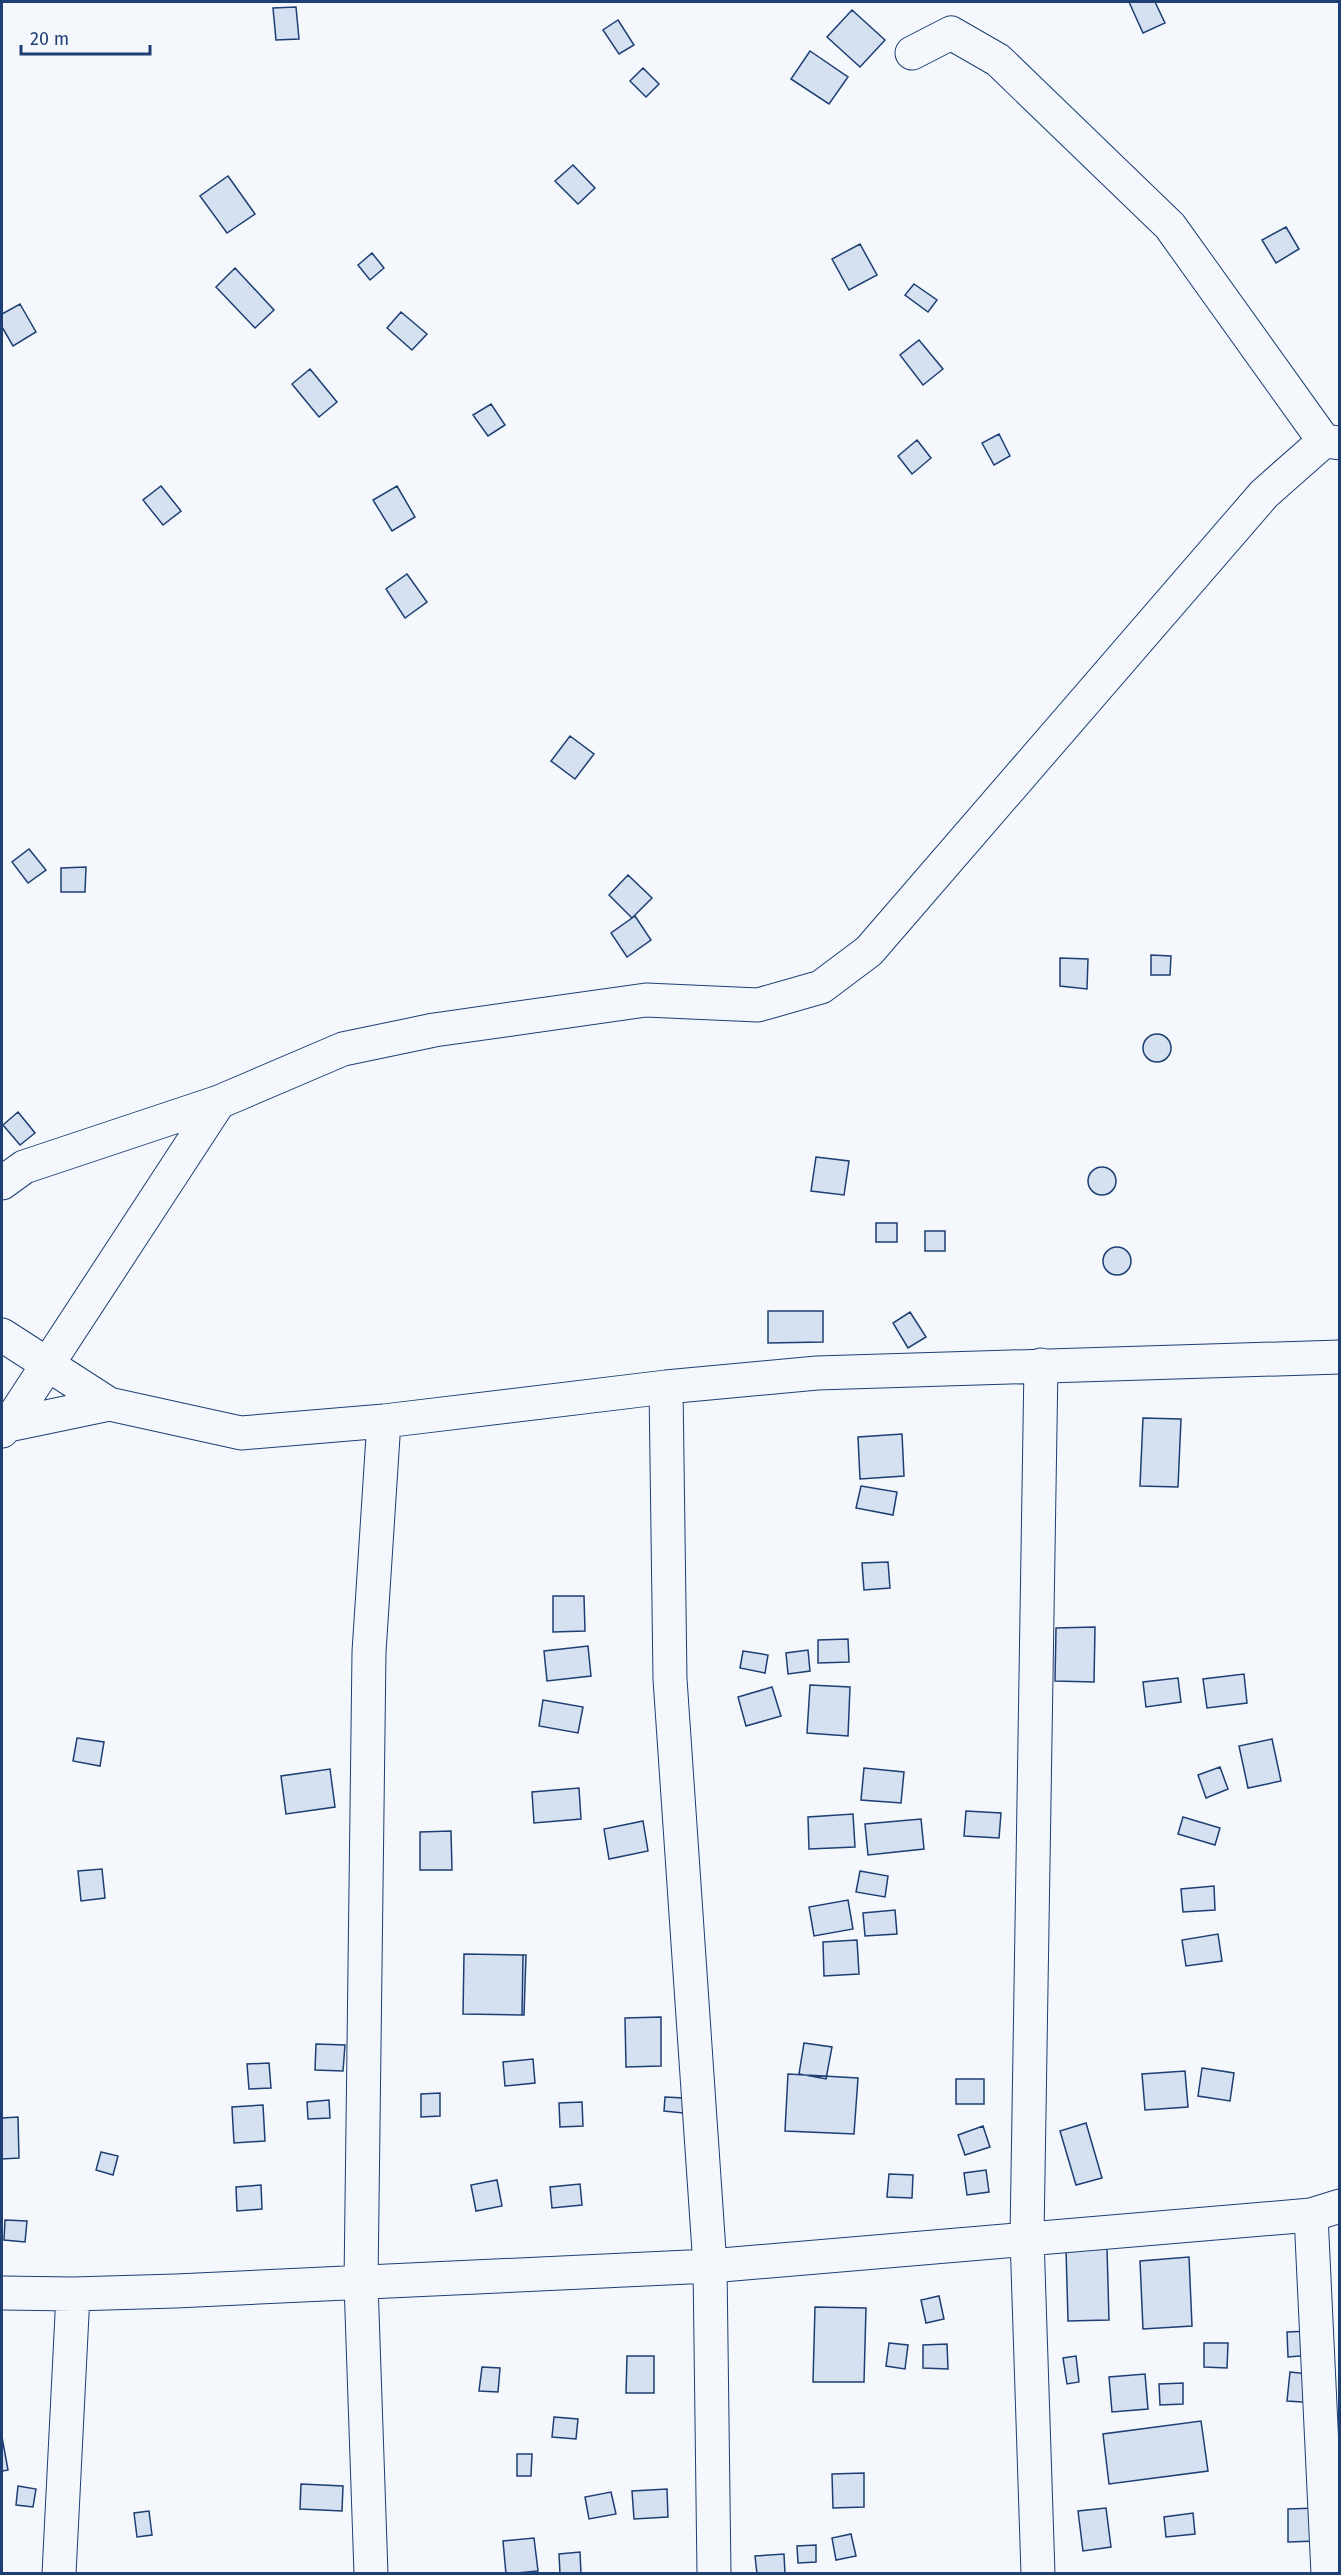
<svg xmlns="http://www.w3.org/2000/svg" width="1341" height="2575" font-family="'Fira Sans',sans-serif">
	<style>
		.building { fill: #d5e0f0; stroke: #1d3f73; stroke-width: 1.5 }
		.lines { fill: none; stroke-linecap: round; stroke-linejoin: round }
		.street-casing { stroke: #1d3f73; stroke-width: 35 }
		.street { stroke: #f4f7fb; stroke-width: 33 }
	</style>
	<rect width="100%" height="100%" fill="#f4f7fb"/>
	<path class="building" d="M1129,2H1155L1165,23L1143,33Z
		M296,7L299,39L276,40L273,8Z
		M852,10L885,40L860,67L827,37Z
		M618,20L634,45L619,54L603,30Z
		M810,51L848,77L829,104L791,79Z
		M643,68L659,84L646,97L630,81Z
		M573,165L595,188L578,204L555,181Z
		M228,176L255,214L227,233L200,196Z
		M1286,227L1299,249L1276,263L1262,240Z
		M860,244L877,275L849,290L832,259Z
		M372,253L384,268L370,280L358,265Z
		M235,268L274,310L255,328L216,287Z
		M914,284L937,300L928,312L905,295Z
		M20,304L36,332L13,346L2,327V314Z
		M401,312L427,334L412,350L387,328Z
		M919,340L943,369L923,385L900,355Z
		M310,369L337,402L319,417L292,384Z
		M491,404L505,425L488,436L473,415Z
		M999,434L1010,456L994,465L982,443Z
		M917,440L931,458L912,474L898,456Z
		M161,486L181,511L163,525L143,500Z
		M397,486L415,517L392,531L373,500Z
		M407,574L427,602L405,618L386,589Z
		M570,736L594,754L575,779L551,761Z
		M29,849L46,870L28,883L12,862Z
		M86,867L85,892H61V868Z
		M628,875L652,898L632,918L609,895Z
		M635,916L651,940L627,957L611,933Z
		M1151,955L1171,956L1170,975H1151Z
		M1060,958L1088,959L1087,989L1060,986Z
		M1143 1048a14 14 0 1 1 28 0a14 14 0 1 1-28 0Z
		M18,1112L35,1133L20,1145L3,1125Z
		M816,1157L849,1161L844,1195L811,1191Z
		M1088 1181a14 14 0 1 1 28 0a14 14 0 1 1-28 0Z
		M876,1223H897V1242H876Z
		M925,1231H945V1251H925Z
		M1103 1261a14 14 0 1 1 28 0a14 14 0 1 1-28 0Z
		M768,1311H823V1342L768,1343Z
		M910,1312L926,1337L908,1348L893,1323Z
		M1143,1418L1181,1419L1178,1487L1140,1486Z
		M902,1434L904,1476L860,1479L858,1437Z
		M861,1486L897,1492L893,1515L856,1508Z
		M888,1562L890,1588L864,1590L862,1563Z
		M553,1596H584L585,1631L553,1632Z
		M1095,1627L1094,1682L1055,1681L1056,1628Z
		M848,1639L849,1662L818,1663V1640Z
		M588,1646L591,1676L547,1681L544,1651Z
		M808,1650L810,1671L788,1674L786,1653Z
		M743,1651L768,1655L765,1673L740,1668Z
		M1244,1674L1247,1703L1207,1708L1203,1679Z
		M1178,1678L1181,1702L1146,1707L1143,1682Z
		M810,1685L850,1687L848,1736L807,1733Z
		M772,1687L781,1716L746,1726L738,1697Z
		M543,1700L583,1707L578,1733L539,1726Z
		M77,1738L104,1742L100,1766L73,1761Z
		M1272,1739L1281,1781L1248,1788L1239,1746Z
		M1220,1767L1228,1789L1206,1798L1198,1775Z
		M864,1768L904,1772L901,1803L861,1800Z
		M330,1769L335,1807L286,1814L281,1776Z
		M579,1788L581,1819L534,1823L532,1792Z
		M966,1811L1001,1813L999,1838L964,1836Z
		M853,1814L855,1847L809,1849L808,1817Z
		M1183,1817L1220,1828L1215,1845L1178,1834Z
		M921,1819L924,1849L868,1855L865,1824Z
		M643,1821L648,1851L609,1859L604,1829Z
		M451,1831L452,1870H420V1832Z
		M102,1869L105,1898L81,1901L78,1871Z
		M860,1871L888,1876L885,1897L856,1892Z
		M1214,1886L1215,1910L1183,1912L1181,1889Z
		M848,1900L853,1929L814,1936L809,1907Z
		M895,1910L897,1934L865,1936L863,1913Z
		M1218,1934L1222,1961L1186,1966L1182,1940Z
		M857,1940L859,1974L824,1976L823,1942Z
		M464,1954L523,1955L522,2015L463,2014Z
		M523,1955H526L524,2015H522Z
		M661,2017V2066L626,2067L625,2018Z
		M804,2043L832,2047L826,2079L799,2074Z
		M316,2044L345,2045L343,2071L315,2070Z
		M533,2059L535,2083L505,2086L503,2062Z
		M269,2063L271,2088L249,2089L247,2064Z
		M1202,2068L1234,2073L1230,2101L1198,2096Z
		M1185,2071L1188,2107L1145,2110L1142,2074Z
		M788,2074L858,2078L854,2134L785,2131Z
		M956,2079H984V2104H956Z
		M440,2093V2116L421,2117V2094Z
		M665,2097L684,2098L683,2113L664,2111Z
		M329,2100L330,2118L308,2119L307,2102Z
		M582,2102L583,2126L560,2127L559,2103Z
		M263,2105L265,2141L234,2143L232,2107Z
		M18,2117L19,2158L2,2159V2118Z
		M1086,2123L1102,2178L1076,2185L1060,2131Z
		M983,2126L990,2147L965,2155L958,2135Z
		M101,2152L118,2156L113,2175L96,2170Z
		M986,2170L989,2192L967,2195L964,2173Z
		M889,2174L913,2175L912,2198L887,2197Z
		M497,2180L502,2206L476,2211L471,2185Z
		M580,2184L582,2205L552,2208L550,2187Z
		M261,2185L262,2209L237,2211L236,2187Z
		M5,2220L27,2221L25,2242L4,2240Z
		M1107,2248L1109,2320L1068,2321L1066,2249Z
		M1189,2257L1192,2326L1143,2329L1140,2261Z
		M939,2296L944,2319L926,2323L921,2300Z
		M815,2307L866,2308L864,2382H813Z
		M1311,2331L1312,2355L1288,2357L1287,2332Z
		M889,2343L908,2345L905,2369L886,2366Z
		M1204,2343H1228L1227,2368L1204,2367Z
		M947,2344L948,2369L923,2368V2345Z
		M627,2356H654V2393H626Z
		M1076,2356L1079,2382L1067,2384L1063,2358Z
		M482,2367L500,2368L498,2392L479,2391Z
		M1290,2372L1318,2375L1317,2403L1287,2401Z
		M1145,2374L1148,2409L1112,2412L1109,2377Z
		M1183,2383V2404L1160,2405L1159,2384Z
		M554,2417L578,2419L576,2439L552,2437Z
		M1201,2421L1208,2471L1109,2484L1103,2434Z
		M2,2437L8,2470L2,2471Z
		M517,2454H532L531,2476H517Z
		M864,2473V2507L833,2508L832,2474Z
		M301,2484L343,2486L342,2511L300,2509Z
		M18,2486L36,2489L33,2507L16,2505Z
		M667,2489L668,2517L634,2519L632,2491Z
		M611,2492L616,2514L589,2519L585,2497Z
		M1106,2508L1111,2547L1083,2551L1078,2511Z
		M1317,2508V2541L1288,2542V2509Z
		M149,2511L152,2535L137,2537L134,2513Z
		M1193,2513L1195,2534L1166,2537L1164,2517Z
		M851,2534L856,2556L836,2560L832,2538Z
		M534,2538L538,2571L506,2574L503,2541Z
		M816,2545V2562L798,2563L797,2546Z
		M580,2552L581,2574H560L559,2554Z
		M784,2554L785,2574H757L755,2556Z"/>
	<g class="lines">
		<g class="street-casing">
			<path id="street" d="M912,53L951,33L998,60L1170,226L1324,441
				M2,1183L24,1167L219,1102L343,1049L434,1030L646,1000L758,1005L821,987L869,951L1264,494L1324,441L1340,443
				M2,1335L109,1404L241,1433L384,1421L666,1387L817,1373L1340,1357
				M666,1387L670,1679L710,2266L714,2574
				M8,1425L219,1102
				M2,1431L8,1425L109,1404
				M1311,2215L1328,2574
				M2,2293L73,2294L176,2291L710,2266L1311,2215L1340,2206
				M59,2574L73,2294
				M371,2574L361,2283L369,1652L384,1421
				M1038,2574L1027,2237L1041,1365"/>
		</g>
		<use href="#street" class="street"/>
	</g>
	<rect width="1341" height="2575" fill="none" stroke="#1d3f73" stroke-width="6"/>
	<path d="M21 45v9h129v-9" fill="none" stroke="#1d3f73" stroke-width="3"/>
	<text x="30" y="45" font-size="18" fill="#1d3f73" stroke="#f4f7fb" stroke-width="4.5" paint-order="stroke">20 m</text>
</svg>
